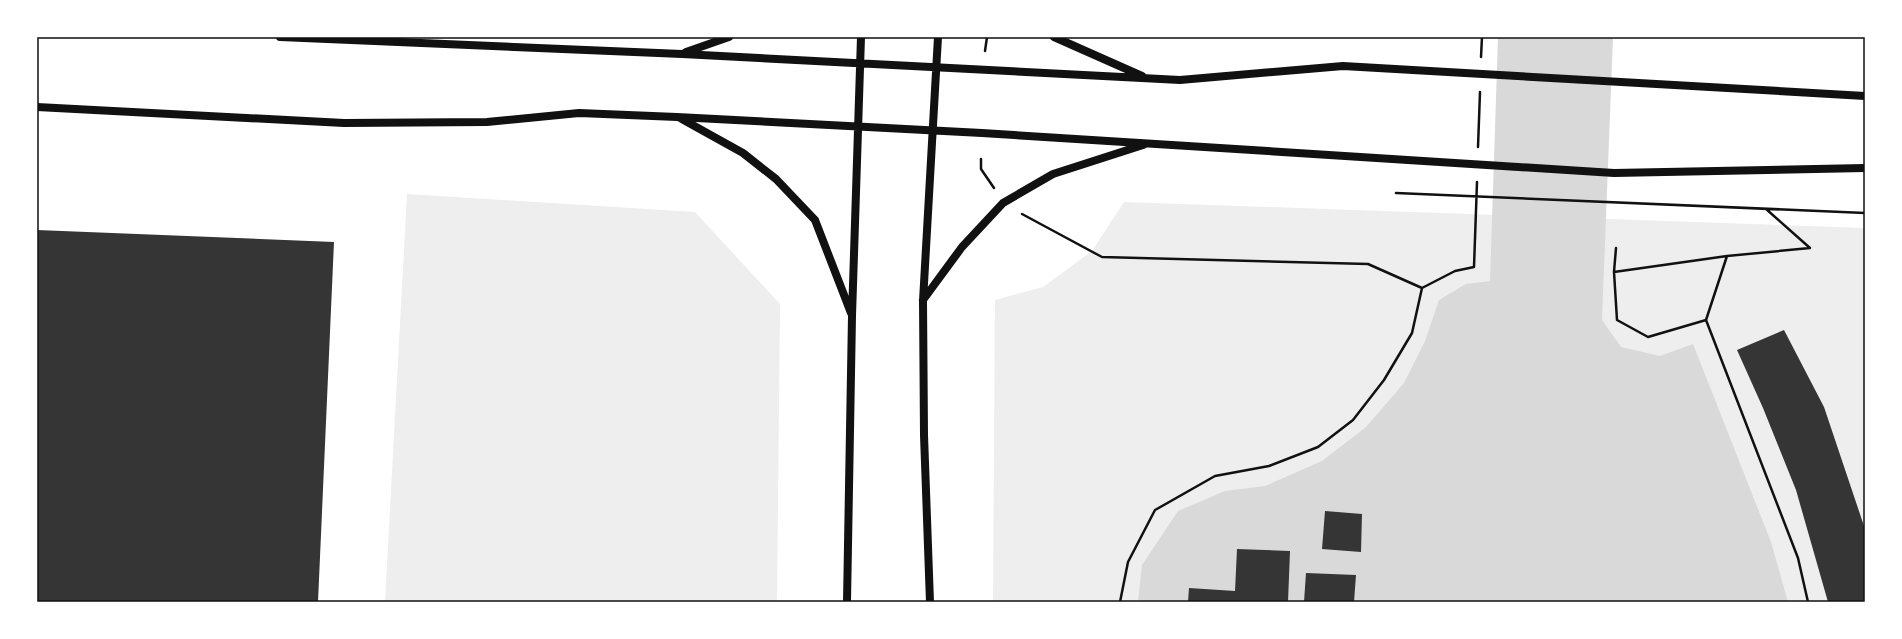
<svg xmlns="http://www.w3.org/2000/svg" width="1902" height="639" font-family="Quicksand,sans-serif">
	<style>
		.green { fill: #eee }
		.water { fill: #d9d9d9 }
		.building { fill: #353535 }
		.lines { fill: none; stroke-linecap: round; stroke-linejoin: round }
		.path { stroke: #111; stroke-width: 2.5 }
		.secondary { stroke: #111; stroke-width: 8 }
		.neatline { fill: none; stroke: #111; stroke-width: 1.5 }
	</style>
	<rect width="100%" height="100%" fill="#fff"/>
	<path class="green" d="M407,194L695,212L780,304L777,602H385Z
		M1124,202L1865,228V602H993L995,300L1043,287L1092,251Z"/>
	<path class="water" d="M1498,37H1613L1602,320L1621,347L1660,356L1693,344L1771,542L1788,602H1138L1142,565L1178,511L1225,491L1265,486L1322,461L1366,427L1404,383L1425,341L1439,300L1466,284L1490,281Z"/>
	<path class="building" d="M37,230L334,242L318,602H37Z
		M1784,330L1824,407L1865,529V602H1828L1796,490L1763,408L1737,350Z
		M1325,511L1362,514L1361,552L1322,549Z
		M1237,549L1290,551L1288,602H1188L1189,588L1235,591Z
		M1306,573L1356,575L1354,602H1304Z"/>
	<g class="lines">
		<path class="path" d="M985,51L987,37
			M1481,57L1482,37
			M1478,147L1480,92
			M981,159V169L994,188
			M1396,193L1865,213
			M1022,214L1102,257L1368,264L1422,288
			M1616,248L1614,272L1617,320L1648,337L1706,320L1798,558L1808,602
			M1614,272L1727,256
			M1706,320L1727,256L1810,248L1766,209
			M1120,602L1128,562L1155,510L1215,476L1269,466L1318,447L1353,420L1384,380L1412,333L1422,288L1455,271L1474,267L1477,182"/>
		<path class="secondary" d="M280,37L682,54L1180,80L1343,66L1865,96
			M1054,37L1142,76
			M686,52L729,37
			M37,107L344,123L487,122L579,113L677,117L982,133L1614,173L1865,168
			M680,118L743,153L776,179L815,220L851,313
			M923,300L962,247L1003,203L1053,174L1143,145
			M847,602L852,316L861,37
			M930,602L924,435L923,301L938,37"/>
	</g>
	<rect width="1902" height="639" fill="none" stroke="#ffffff" stroke-width="76"/>
	<rect x="38" y="38" width="1826" height="563" class="neatline"/>
</svg>
